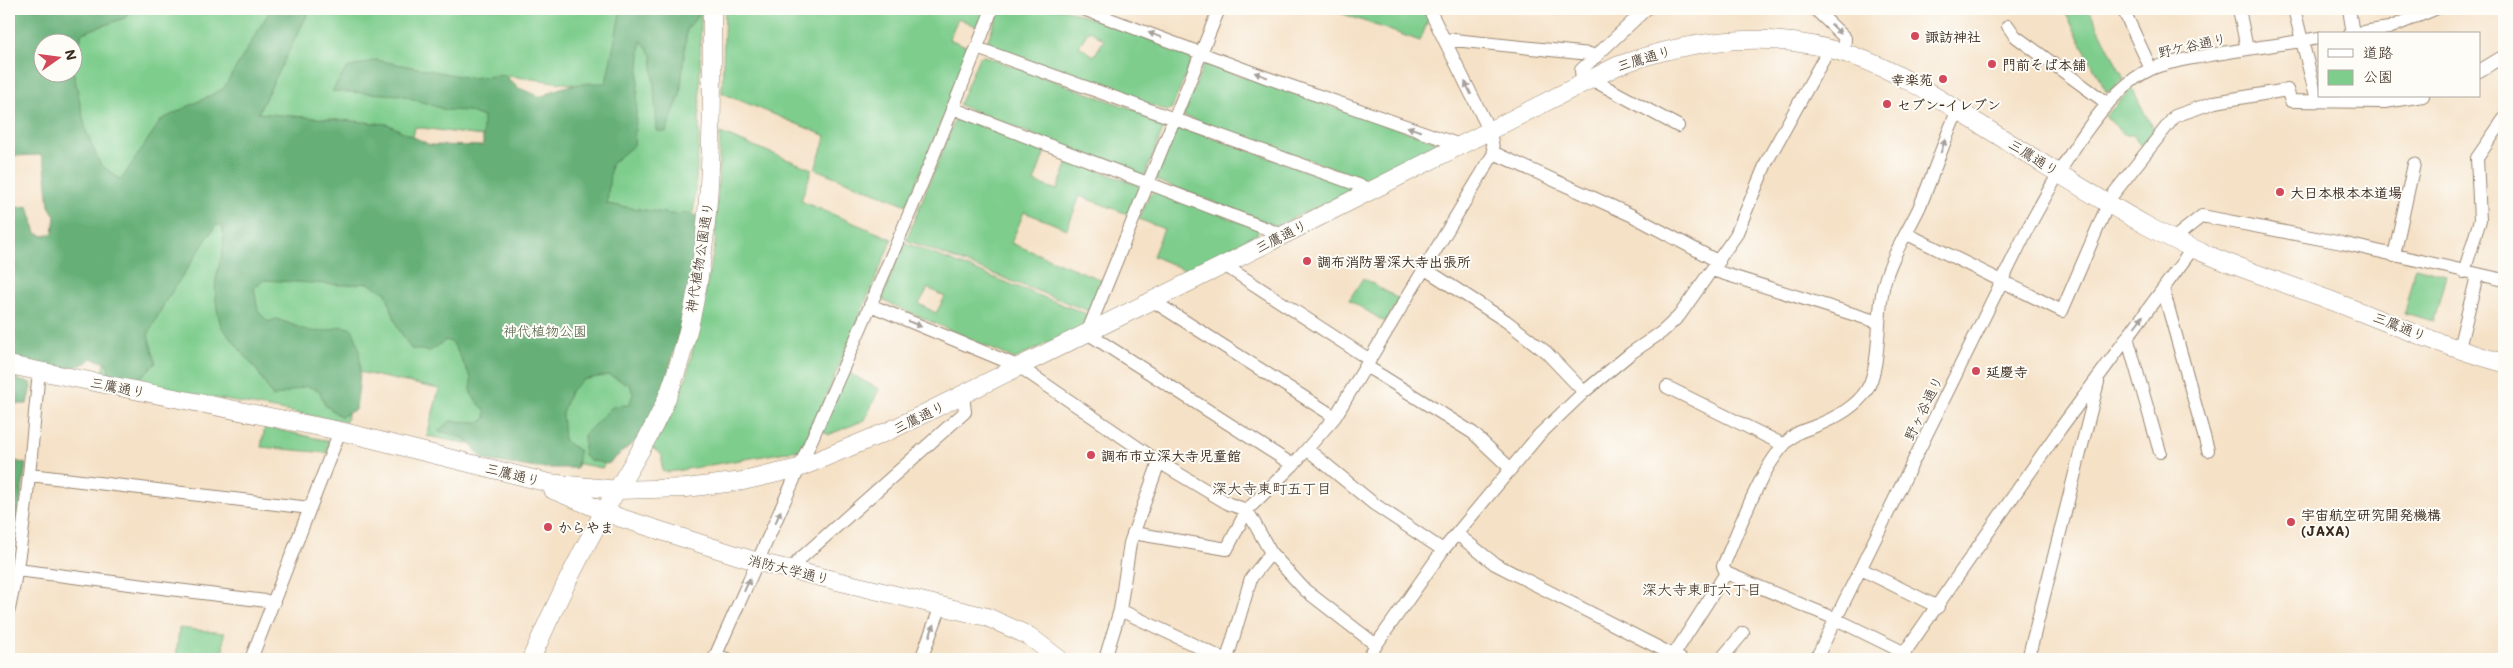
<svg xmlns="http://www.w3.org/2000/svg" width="2513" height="668" font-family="Mali,'Klee One',sans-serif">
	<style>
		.green { fill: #7ecd8d; stroke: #5c7c56; fill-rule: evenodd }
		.forest { fill: #66b078; stroke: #506d4b; fill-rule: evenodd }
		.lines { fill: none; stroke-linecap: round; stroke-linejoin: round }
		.street-casing { stroke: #988672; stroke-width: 14 }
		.secondary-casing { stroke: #988672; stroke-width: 19 }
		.street { stroke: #fff; stroke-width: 12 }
		.secondary { stroke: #fff; stroke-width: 18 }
		.oneway { fill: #a79f9a }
		.poi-dot { fill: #d1495b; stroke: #fdfcf7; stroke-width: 2 }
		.labels { text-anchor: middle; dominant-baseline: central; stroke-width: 4; stroke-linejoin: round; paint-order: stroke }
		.poi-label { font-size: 14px; font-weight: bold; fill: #3b2a1e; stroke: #fdfcf7; text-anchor: start }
		.street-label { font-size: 14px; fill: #3b2a1e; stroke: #fdfcf7 }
		.park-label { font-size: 14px; fill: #4f5b3f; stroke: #fdfcf7 }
		.neighbourhood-label { font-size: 15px; fill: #3b2a1e; stroke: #fdfcf7 }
	</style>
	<rect width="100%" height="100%" fill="#fdfcf7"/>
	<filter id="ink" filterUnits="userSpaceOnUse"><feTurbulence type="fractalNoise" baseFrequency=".02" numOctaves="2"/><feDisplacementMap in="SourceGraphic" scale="10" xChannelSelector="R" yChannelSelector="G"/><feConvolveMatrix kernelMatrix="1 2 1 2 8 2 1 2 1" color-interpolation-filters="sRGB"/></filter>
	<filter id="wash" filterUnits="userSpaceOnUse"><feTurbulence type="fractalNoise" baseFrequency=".0096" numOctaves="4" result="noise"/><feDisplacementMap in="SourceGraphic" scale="20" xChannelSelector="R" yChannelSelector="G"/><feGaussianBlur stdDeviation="1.12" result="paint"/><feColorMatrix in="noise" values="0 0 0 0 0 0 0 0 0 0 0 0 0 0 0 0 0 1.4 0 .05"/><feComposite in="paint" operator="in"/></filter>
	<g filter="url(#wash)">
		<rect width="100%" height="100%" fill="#f5e1c6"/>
		<path class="green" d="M27,9H292L100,299L49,195ZM42,42H72V72H42Z
			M311,9H701L699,143L691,241L651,398L602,468L427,436L439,389L359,372L346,422L115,380L104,372V360ZM509,76L586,86L479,198L408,162L415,127L496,138Z
			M725,9H988L980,28L958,18L949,39L971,48L907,205L815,169L826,136L722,93Z
			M1000,9H1065L1190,54L1192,59L1172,108L1167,111L989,47L987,42ZM1089,30L1104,40L1094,56L1079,46Z
			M1329,9H1424L1429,18L1420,41Z
			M2075,9H2089L2124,79L2107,93L2066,14Z
			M984,56L1163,120L1165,125L1145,175L1140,178L959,105L979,57Z
			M1204,64L1438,142L1368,180L1183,116Z
			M2132,88L2154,131L2142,147L2132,135H2125L2105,116Z
			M956,117L1045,151L1034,182L1057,190L1069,160L1138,185L1140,191L1130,215L1080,196L1067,229L1024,212L1011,243L1104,281L1091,312L906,240Z
			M1179,126L1351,187V191L1276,226L1158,181L1156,177L1174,129Z
			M720,133L812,169L801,201L892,239L804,449L669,472L662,471V455L651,447L687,376L715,245Z
			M1155,191L1259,229L1257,234L1187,271L1153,256L1164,229L1139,219L1149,196Z
			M903,242L1089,315L1086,324L1015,359L882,300ZM928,288L945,297L936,313L919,304Z
			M2415,267L2446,275L2434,321L2404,313Z
			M1363,278L1399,299L1385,322L1349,300Z
			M847,372L879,389L865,420L828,435L821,428Z
			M265,427L329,441L327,453L261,447Z
			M179,628L224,633L223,652L250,655L248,659H176Z"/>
		<path class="forest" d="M9,9H133L125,18L82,33L73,70L86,131L100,164L121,180L161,120L223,89L271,9H310L258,113L387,124L430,145L483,146V117L468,111L446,110L401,95L332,91L347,68L376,60L470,78L504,75L519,88L541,97C563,84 581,83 606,83L621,9H698V16L687,29L680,95L666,132L657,131L652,55L641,40L634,145L611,164L607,204L671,214L690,213L700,218L690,293L662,395L641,436L608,464L589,460L584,455V435L613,406L629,405L633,394L630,385L609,375L582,380L570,392L562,413L564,440L579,451L577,468H537L484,460L466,439L438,431L450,421L480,422L486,418L485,411L471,394V378L453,343L446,340L430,351L411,349L398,328L386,293L368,283L342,285L264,280L254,288L258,311L268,322L276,319C306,328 309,338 342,326L352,329C365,354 359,383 356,409L341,417L325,405L319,390L306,386L273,397L258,372L221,326C217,313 214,293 216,279C220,259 227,245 222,225H216L165,302L148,335L156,363C138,380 134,386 109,383L108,364L92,358C75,374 41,368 19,364L17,380L32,383L27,404H9V208L28,206L36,233L44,236L53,233L55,216L49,206L45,165L41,155L12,156L9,164ZM42,42H72V72H42Z
			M9,459L26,464L9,579Z"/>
	</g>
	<g filter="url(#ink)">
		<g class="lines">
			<g class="street-casing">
				<path id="street" d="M1083,9L1265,77L1460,145
					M1219,9L1087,333L1293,465
					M1815,9L1845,38L1844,53
					M2123,9L2151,69
					M2239,9L2247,49
					M2294,9L2317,100
					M2349,9L2353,34
					M2008,26L2015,36L2108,104
					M2350,34L2389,28L2435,9
					M1444,39L1590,54L1596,57
					M977,48L1372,190
					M2479,71L2504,56
					M1589,78L1678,126
					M1582,82L1581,70L1646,9
					M952,108L1283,235
					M1494,153L1631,215L1719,262
					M1907,234L2062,311L2111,197L2175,116L2215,102L2287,90L2291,101L2385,102L2423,96
					M2173,239L2202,216L2342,243L2504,280
					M2394,256L2414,164
					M1224,265L1370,360
					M1425,269L1506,321L1546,352L1584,392
					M1712,270L1878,322
					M2464,272L2480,220L2477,158L2504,119
					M2163,289L2208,450
					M1153,301L1335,417
					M870,305L1020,367L1159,462L1229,504L1247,510L1271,553L1305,590L1376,645
					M2127,337L2160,452
					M2459,348L2477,276
					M1366,366L1473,433L1511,469
					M1667,387L1784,445
					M1307,449L1374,504L1443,550
					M30,475L310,508
					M1133,533L1227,549L1247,510L1293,465L1335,417L1494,153L1490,132L1429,9
					M1457,534L1495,564L1681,659
					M791,569L801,558L965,412L963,395
					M1861,569L1938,607
					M17,570L274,602
					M1726,573L1836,619L1905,653
					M9,609C26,531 31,451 39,371
					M1120,610L1224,659
					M715,656L728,659
					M1673,656L1726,573L1723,566C1739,530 1764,456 1796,434C1800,431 1808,429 1813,427C1831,420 1855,408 1866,391C1882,367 1876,314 1884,284C1891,257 1907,233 1919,208C1933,176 1943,142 1958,110
					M251,659L340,431
					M714,659C810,444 907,229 992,9
					M921,659L941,606
					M1105,659L1120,610L1130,543L1159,462
					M1227,659L1251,578L1271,553
					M1368,659L1376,645L1443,550L1539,435L1584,392L1631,353L1662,332L1679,316L1736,235L1767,161L1829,49
					M1721,659L1743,633
					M1816,659L2027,230C2053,182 2100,92 2151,69C2170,61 2190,59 2210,55C2246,49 2283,44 2319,38
					M1900,659L2060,429L2193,248
					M2028,659L2098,382"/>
			</g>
			<g class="secondary-casing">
				<path id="secondary" d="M9,365L340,431L549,483L618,490L686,488L743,481L799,468L891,430L1224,265L1617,66C1692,38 1777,29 1854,56C1897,71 1935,96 1973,120C2032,156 2090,195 2151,228C2206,258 2268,277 2327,299C2385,321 2444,347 2504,363
					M553,490L618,517L758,562L987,617L1029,636L1059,659
					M531,659C553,609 578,558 605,510C626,474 656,428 670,390C715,268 712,137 712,9"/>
			</g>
			<use href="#street" class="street"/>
			<use href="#secondary" class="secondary"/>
		</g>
		<defs><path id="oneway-solid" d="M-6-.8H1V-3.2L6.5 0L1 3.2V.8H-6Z" transform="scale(1.25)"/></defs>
		<g class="oneway">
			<use href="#oneway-solid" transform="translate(1836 29) rotate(44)"/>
			<use href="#oneway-solid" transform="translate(1155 35) rotate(-160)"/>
			<use href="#oneway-solid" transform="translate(1261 75) rotate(-159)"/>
			<use href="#oneway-solid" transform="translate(1468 88) rotate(-116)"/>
			<use href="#oneway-solid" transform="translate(1414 129) rotate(-161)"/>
			<use href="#oneway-solid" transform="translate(1943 146) rotate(-71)"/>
			<use href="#oneway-solid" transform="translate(2139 321) rotate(-53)"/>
			<use href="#oneway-solid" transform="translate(915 324) rotate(23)"/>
			<use href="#oneway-solid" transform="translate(778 517) rotate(-67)"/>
			<use href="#oneway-solid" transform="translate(747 585) rotate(-66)"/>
			<use href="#oneway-solid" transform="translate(932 630) rotate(-69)"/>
		</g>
	</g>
	<g class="poi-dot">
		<circle cx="1915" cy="36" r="5"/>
		<circle cx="1992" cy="64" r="5"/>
		<circle cx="1943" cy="79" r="5"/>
		<circle cx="1887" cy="104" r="5"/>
		<circle cx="2280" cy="192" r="5"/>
		<circle cx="1307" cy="261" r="5"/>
		<circle cx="1976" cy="371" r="5"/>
		<circle cx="1091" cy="455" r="5"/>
		<circle cx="2291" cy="522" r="5"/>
		<circle cx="548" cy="527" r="5"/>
	</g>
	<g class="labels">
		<g class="poi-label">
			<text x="1925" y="36">諏訪神社</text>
			<text x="2002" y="64">門前そば本舗</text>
			<text x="1933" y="79" text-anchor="end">幸楽苑</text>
			<text x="1897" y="104">セブン-イレブン</text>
			<text x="2290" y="192">大日本根本本道場</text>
			<text x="1317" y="261">調布消防署深大寺出張所</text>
			<text x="1986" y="371">延慶寺</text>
			<text x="1101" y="455">調布市立深大寺児童館</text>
			<text x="2301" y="514">宇宙航空研究開発機構<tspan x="2301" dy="16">(JAXA)</tspan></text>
			<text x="558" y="527">からやま</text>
		</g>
		<g class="street-label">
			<text transform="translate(2192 45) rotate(-12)">野ケ谷通り</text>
			<text transform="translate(1644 58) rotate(-17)">三鷹通り</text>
			<text transform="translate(2034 157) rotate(32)">三鷹通り</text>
			<text transform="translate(1281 236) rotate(-27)">三鷹通り</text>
			<text transform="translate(699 257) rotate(-81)">神代植物公園通り</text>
			<text transform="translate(2400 326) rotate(21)">三鷹通り</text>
			<text transform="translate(118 387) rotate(11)">三鷹通り</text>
			<text transform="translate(1923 408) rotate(-64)">野ヶ谷通り</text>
			<text transform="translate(919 417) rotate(-26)">三鷹通り</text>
			<text transform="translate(513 474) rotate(14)">三鷹通り</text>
			<text transform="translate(789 569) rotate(14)">消防大学通り</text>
		</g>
		<g class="park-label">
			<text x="545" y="330">神代植物公園</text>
		</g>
		<g class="neighbourhood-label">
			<text x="1272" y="488">深大寺東町五丁目</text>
			<text x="1702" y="589">深大寺東町六丁目</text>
		</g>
	</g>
	<rect width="2513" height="668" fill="none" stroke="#fdfcf7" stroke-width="30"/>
	<rect x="2318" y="32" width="162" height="65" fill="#fdfcf7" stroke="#afa8a0"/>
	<rect x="2328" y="49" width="25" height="8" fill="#ffffff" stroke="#afa8a0"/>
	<text x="2363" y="58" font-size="15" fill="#3b2a1e">道路</text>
	<rect x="2328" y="70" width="25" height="15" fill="#7ecd8d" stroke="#afa8a0"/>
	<text x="2363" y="82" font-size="15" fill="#3b2a1e">公園</text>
	<g transform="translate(58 58) rotate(76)"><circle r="24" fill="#fdfcf7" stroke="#afa8a0"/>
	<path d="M0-4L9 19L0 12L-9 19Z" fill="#d1495b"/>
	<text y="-8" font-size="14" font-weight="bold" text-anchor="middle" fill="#3b2a1e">N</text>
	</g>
</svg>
